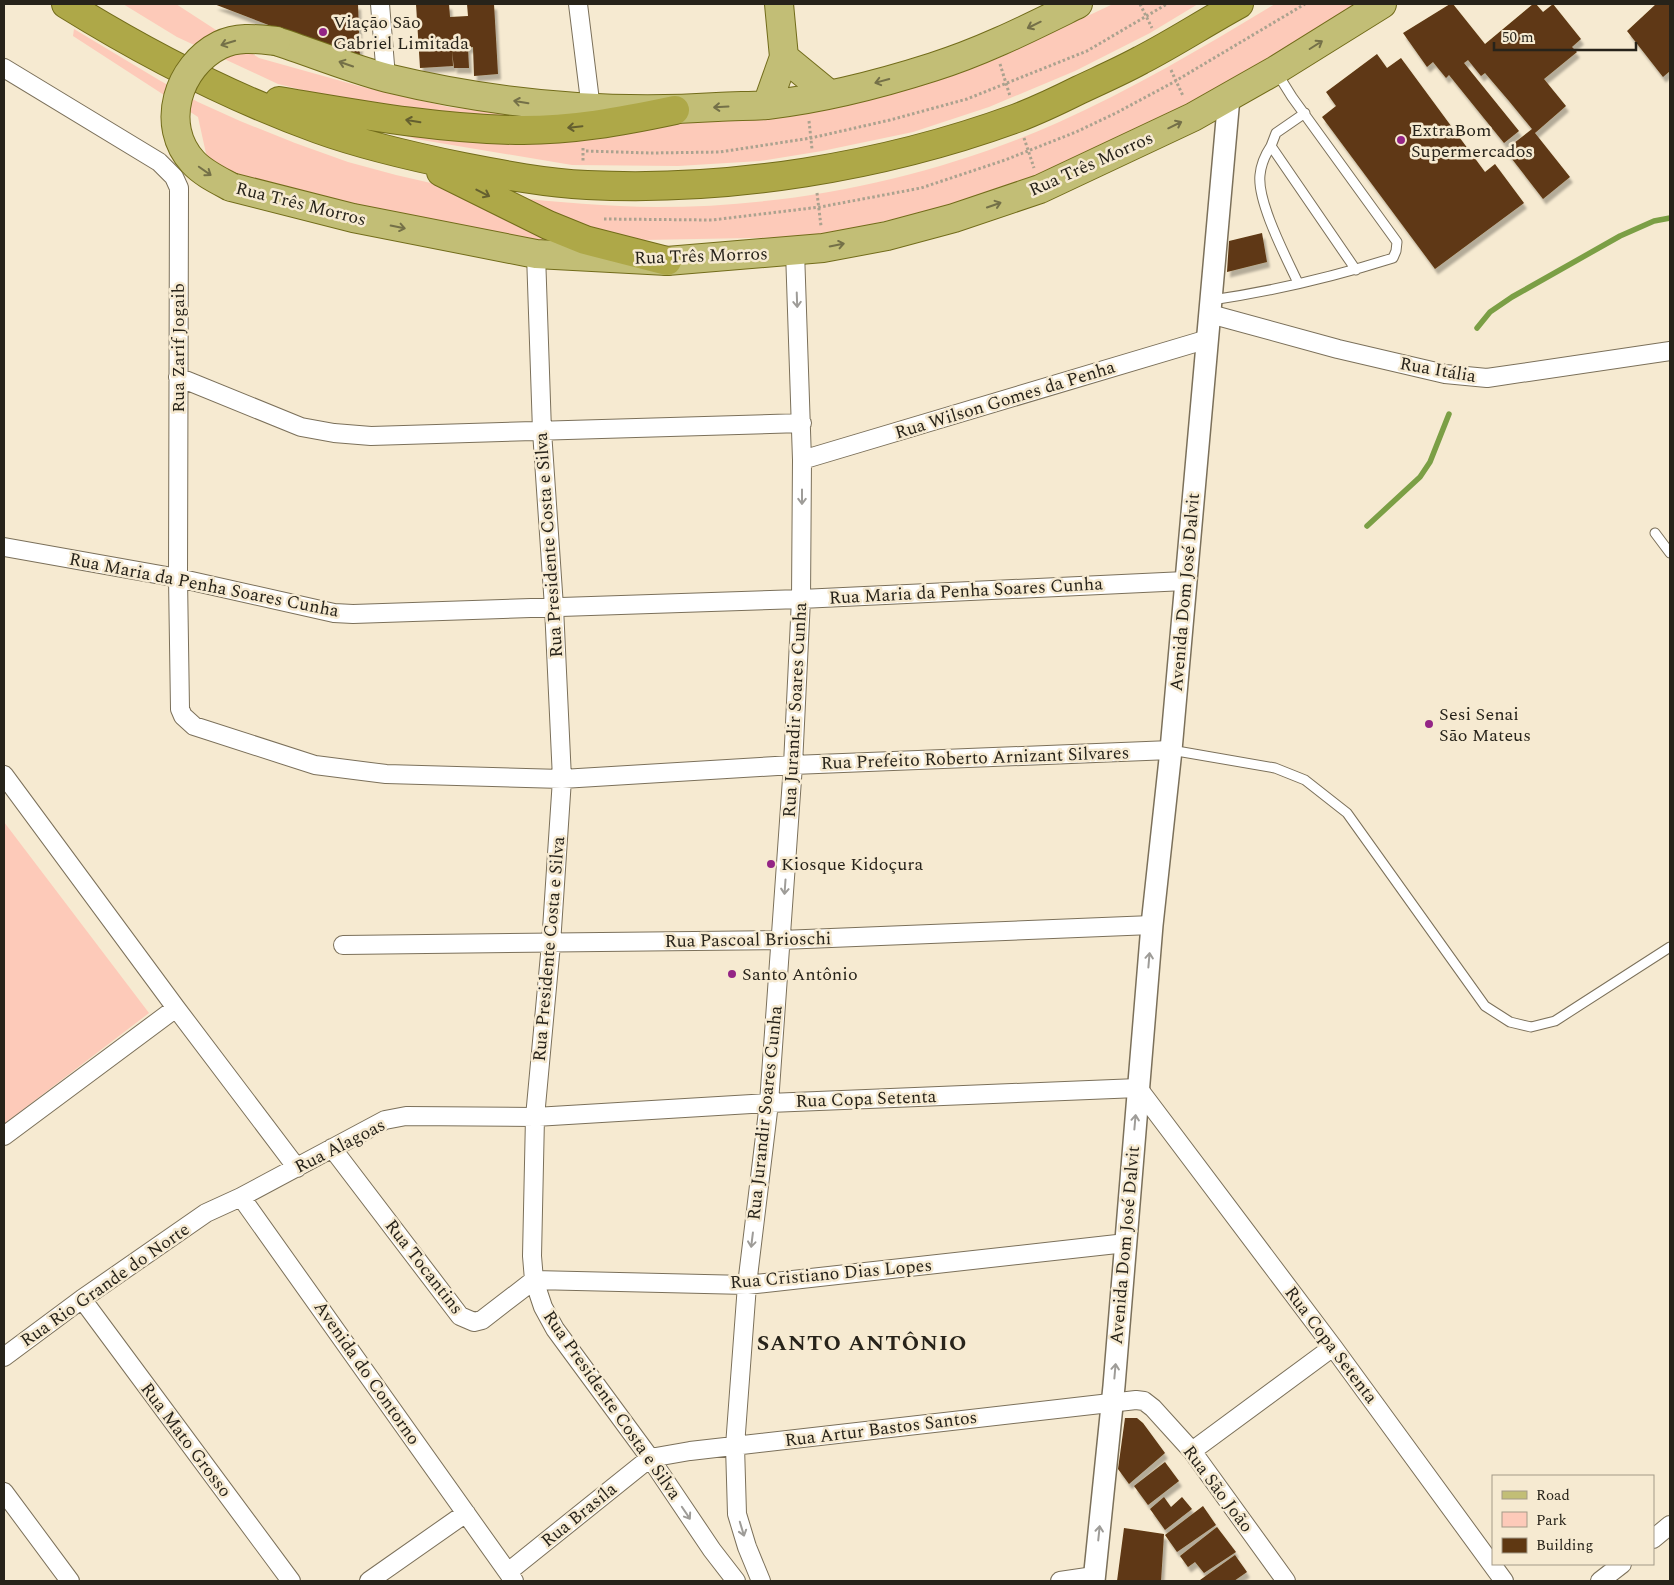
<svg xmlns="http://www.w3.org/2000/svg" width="1674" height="1585" font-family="Spectral,serif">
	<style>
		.green { fill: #fdcab9 }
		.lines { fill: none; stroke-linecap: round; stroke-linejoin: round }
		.stream { stroke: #7b9f45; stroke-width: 5.5 }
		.building { fill: #5f3812; filter: url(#shadow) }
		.service-casing { stroke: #7b705a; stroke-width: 11 }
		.minor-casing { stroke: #7b705a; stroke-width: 20 }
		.tertiary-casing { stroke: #7b705a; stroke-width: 24 }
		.primary-casing { stroke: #726c1a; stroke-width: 30 }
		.trunk-casing { stroke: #726c1a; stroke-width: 30 }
		.path { stroke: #aba28f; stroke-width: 3; stroke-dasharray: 2.5 2.5; stroke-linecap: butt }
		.service { stroke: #fff; stroke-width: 9 }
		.minor { stroke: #fff; stroke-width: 18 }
		.tertiary { stroke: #fff; stroke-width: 21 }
		.primary { stroke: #c2be76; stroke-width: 28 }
		.trunk { stroke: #aea848; stroke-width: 28 }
		.primary-bridge-casing { stroke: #726c1a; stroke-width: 30; stroke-linecap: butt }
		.primary-bridge { stroke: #c2be76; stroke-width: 28 }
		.oneway { stroke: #747048 }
		.oneway2 { stroke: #645f2f }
		.oneway3 { stroke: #9e9c98 }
		.poi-dot { fill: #942586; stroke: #f6ead1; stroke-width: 2 }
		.labels { text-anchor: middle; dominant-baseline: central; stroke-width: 5; stroke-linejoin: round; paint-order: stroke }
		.poi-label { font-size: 18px; fill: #27231a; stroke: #f6ead1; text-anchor: start }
		.street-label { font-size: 18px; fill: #27231a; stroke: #f6ead1 }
		.district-label { font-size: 22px; font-weight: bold; letter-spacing: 1px; fill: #27231a; stroke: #f6ead1 }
	</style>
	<defs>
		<filter id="shadow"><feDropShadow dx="3" dy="5.5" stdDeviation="1" flood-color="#0004"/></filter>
	</defs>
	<rect width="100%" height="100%" fill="#f6ead1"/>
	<path class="green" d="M123,4H176L259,58L359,86L449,107L560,120L374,108L278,84L177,37Z
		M1113,4H1198L1150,33L1075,71L989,107L913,132L822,151L760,161L678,166L572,165L416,139L373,126L664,123L744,120L805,112L935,81L1003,56Z
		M1275,4H1359L1205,95L1152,124L1073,162L1006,188L949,206L842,231L803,237L643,240L604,237L507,197C557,202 607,207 657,207C794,207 932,178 1057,123C1133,89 1204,47 1275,4Z
		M74,29L159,80L198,102L240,121L295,143L348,162L396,175L444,186L564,245C448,234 335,201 222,171L207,158L198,117L73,36Z
		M4,822L149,1013L4,1124Z"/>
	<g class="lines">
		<path class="stream" d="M1477,328L1490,312L1512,297L1620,236L1654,221L1670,218
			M1367,526L1420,477L1430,462L1449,414"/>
	</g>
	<path class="building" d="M214,4H358L360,60Z
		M416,4H449L450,17L468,16L467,4H494L498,74L474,76L473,47L468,48L469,68H454L452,51L453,66L420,68Z
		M1450,4H1453L1485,44L1533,4H1536L1543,12L1553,4L1581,39L1572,47L1577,52L1544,79L1566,106L1535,133L1570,177L1543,199L1505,150L1532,129L1509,101L1485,73L1481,76L1468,60L1464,63L1519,131L1504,143L1449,75L1446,78L1433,62L1427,67L1403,33Z
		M1656,4H1670V71L1663,77L1627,31Z
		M1377,54L1387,68L1401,58L1485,172L1495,164L1524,203L1435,269L1322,117L1336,106L1326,92Z
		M1262,233L1267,262L1227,272L1229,241Z
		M1125,1418H1137L1143,1423L1165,1453L1129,1484L1118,1469Z
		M1165,1462L1179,1481L1148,1505L1134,1486Z
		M1164,1497L1171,1507L1182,1497L1192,1509L1165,1530L1150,1509Z
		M1203,1506L1216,1525L1177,1552L1165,1535Z
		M1217,1527L1236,1552L1204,1573L1195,1562L1188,1567L1180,1556Z
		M1124,1528L1164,1534L1161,1581H1117Z
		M1235,1555L1247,1572L1234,1581H1201L1200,1580Z"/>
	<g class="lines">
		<g class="service-casing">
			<path id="service" d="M1305,113L1276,133L1271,146L1356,270
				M1271,146C1265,155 1261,164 1260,175C1257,202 1286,257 1298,283
				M1212,300C1273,291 1333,277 1393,258L1396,251L1397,242L1292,97L1277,73
				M1655,533L1670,553
				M1171,750L1275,768L1305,780L1347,813L1485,1006L1510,1022L1531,1027L1555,1021L1670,947"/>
		</g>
		<g class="minor-casing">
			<path id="minor" d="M380,4L386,77
				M578,4L591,109
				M4,68L159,162L174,177L179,188L178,578L180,709L183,716L194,726L315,765L386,774L562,779L793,765L1171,750
				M536,254L542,431L554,607L562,779L551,944L535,1117L532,1256L534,1280L543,1307L555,1329L650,1458L712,1550L736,1581
				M1210,314L1338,349L1445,374L1487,378L1670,351
				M178,377L301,427L334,433L371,436L802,423
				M802,460L1208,339
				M4,547L178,578L334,613L353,614L801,599L1185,581
				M4,775L176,1008L297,1168
				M343,945L781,940L1152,925
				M4,1136L176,1008
				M332,1148L460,1316L474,1322L482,1320L534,1280
				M241,1197L385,1120L406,1116L535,1117L769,1103L1138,1088L1333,1347L1504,1581
				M534,1280L747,1285L1126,1243
				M82,1299L291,1581
				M4,1357L82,1299L206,1213L241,1197L514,1581
				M1192,1451L1333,1347
				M4,1492L70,1581
				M1653,1539L1670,1525
				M508,1572L650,1458L690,1451L1136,1400L1144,1401L1153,1408L1192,1451L1286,1581
				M369,1581L466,1513
				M761,1581L747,1547L737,1514L735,1446L747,1285L769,1103L793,765L801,599L802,460L795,251
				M1060,1581L1094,1576
				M1600,1581L1622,1564"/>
		</g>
		<g class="tertiary-casing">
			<path id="tertiary" d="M1094,1581L1114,1386L1152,925L1171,750L1229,97"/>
		</g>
		<g class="primary-casing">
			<path id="primary" d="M276,41C313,53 349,68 387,78C495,104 606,114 717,107C734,106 751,106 767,105C820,99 883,83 933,67C984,51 1031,27 1078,4
				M784,57L829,94
				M767,105L784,57L779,4
				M231,187L353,218L536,254L667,261L823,248L887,236L954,218L1040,189L1193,117L1276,70L1382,4"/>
		</g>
		<g class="trunk-casing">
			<path id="trunk" d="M66,4C145,53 230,97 318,129C365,146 414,157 463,167C504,175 545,183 587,185C729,192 883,167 1017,118C1038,110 1059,100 1079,90C1100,80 1121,71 1141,60C1174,43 1206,22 1239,4
				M279,101C357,114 437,129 516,130C570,131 623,121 675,110
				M441,172L548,225L585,240L667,261"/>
		</g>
		<path class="path" d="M1140,4L1152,28
			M1000,64L1010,96
			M1171,70L1183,96
			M809,121L812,149
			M1024,138L1034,168
			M583,148V162
			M586,151L650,153L720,152L811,138L890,120L967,99L1087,51L1167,4
			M817,193L821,226
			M604,219L712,220L820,207L921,188L1005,160L1076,132L1116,113L1172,83L1305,4"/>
		<use href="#service" class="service"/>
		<use href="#minor" class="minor"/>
		<use href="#tertiary" class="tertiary"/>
		<use href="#primary" class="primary"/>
		<use href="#trunk" class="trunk"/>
		<g class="primary-bridge-casing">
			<path id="primary-bridge" d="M231,187C218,180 203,173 193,162C159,125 178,66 220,45C238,36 257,39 276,41"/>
		</g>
		<use href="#primary-bridge" class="primary-bridge"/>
	</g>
	<defs><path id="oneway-shaft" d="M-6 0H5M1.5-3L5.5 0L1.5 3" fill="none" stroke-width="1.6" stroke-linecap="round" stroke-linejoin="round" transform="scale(1.25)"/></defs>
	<g class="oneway">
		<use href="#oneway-shaft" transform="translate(1034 25) rotate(154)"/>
		<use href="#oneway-shaft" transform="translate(228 43) rotate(163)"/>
		<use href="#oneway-shaft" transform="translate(1316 45) rotate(-32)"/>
		<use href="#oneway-shaft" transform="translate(346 64) rotate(-161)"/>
		<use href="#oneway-shaft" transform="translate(882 81) rotate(165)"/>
		<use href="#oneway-shaft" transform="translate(521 102) rotate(-171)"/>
		<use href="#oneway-shaft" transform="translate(721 107) rotate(177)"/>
		<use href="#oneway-shaft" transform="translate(1175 125) rotate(-26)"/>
		<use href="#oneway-shaft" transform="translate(205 171) rotate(35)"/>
		<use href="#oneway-shaft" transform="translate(994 205) rotate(-19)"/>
		<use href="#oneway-shaft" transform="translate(398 227) rotate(11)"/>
		<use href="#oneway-shaft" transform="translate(837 245) rotate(-11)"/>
	</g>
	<g class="oneway2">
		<use href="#oneway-shaft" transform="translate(413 121) rotate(-171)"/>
		<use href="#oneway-shaft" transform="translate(575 127) rotate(174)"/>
		<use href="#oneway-shaft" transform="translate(483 193) rotate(27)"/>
	</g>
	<g class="oneway3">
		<use href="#oneway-shaft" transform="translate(797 300) rotate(88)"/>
		<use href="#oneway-shaft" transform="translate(802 497) rotate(90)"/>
		<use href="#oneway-shaft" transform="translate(785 887) rotate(94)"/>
		<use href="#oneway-shaft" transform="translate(1149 960) rotate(-85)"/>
		<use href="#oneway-shaft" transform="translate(1135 1122) rotate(-85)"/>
		<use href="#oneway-shaft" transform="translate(752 1240) rotate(97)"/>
		<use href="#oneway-shaft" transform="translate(1115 1371) rotate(-85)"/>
		<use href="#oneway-shaft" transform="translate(686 1513) rotate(56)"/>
		<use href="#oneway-shaft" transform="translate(742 1529) rotate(73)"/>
		<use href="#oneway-shaft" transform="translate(1099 1533) rotate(-84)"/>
	</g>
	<g class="poi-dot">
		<circle cx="323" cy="32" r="5"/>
		<circle cx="1401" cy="140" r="5"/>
		<circle cx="1429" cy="724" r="5"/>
		<circle cx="771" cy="864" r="5"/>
		<circle cx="732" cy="974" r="5"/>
	</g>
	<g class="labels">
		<g class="poi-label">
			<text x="333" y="22">Viação São<tspan x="333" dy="21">Gabriel Limitada</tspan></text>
			<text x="1411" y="130">ExtraBom<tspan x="1411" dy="21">Supermercados</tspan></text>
			<text x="1439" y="714">Sesi Senai<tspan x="1439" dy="21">São Mateus</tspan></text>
			<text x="781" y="864">Kiosque Kidoçura</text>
			<text x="742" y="974">Santo Antônio</text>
		</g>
		<g class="street-label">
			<text transform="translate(1091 164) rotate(-24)">Rua Três Morros</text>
			<text transform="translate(301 204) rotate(14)">Rua Três Morros</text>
			<text transform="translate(701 256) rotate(-2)">Rua Três Morros</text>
			<text transform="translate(178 348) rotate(-90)">Rua Zarif Jogaib</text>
			<text transform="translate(1438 370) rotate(10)">Rua Itália</text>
			<text transform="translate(1005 400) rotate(-17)">Rua Wilson Gomes da Penha</text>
			<text transform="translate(549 545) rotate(-94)">Rua Presidente Costa e Silva</text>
			<text transform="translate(204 585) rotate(11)">Rua Maria da Penha Soares Cunha</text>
			<text transform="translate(966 591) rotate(-3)">Rua Maria da Penha Soares Cunha</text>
			<text transform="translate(1185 592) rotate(-85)">Avenida Dom José Dalvit</text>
			<text transform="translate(795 710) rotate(-87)">Rua Jurandir Soares Cunha</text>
			<text transform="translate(975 758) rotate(-2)">Rua Prefeito Roberto Arnizant Silvares</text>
			<text transform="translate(748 940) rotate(-1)">Rua Pascoal Brioschi</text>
			<text transform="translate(549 949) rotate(-85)">Rua Presidente Costa e Silva</text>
			<text transform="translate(866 1099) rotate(-2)">Rua Copa Setenta</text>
			<text transform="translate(765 1113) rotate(-84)">Rua Jurandir Soares Cunha</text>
			<text transform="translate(340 1146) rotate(-27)">Rua Alagoas</text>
			<text transform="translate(1125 1245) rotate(-85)">Avenida Dom José Dalvit</text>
			<text transform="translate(424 1267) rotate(52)">Rua Tocantins</text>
			<text transform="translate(831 1274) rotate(-5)">Rua Cristiano Dias Lopes</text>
			<text transform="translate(105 1285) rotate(-35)">Rua Rio Grande do Norte</text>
			<text transform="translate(1331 1345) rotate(53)">Rua Copa Setenta</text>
			<text transform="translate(367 1373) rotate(55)">Avenida do Contorno</text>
			<text transform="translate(612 1405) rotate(55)">Rua Presidente Costa e Silva</text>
			<text transform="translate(881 1429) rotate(-7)">Rua Artur Bastos Santos</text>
			<text transform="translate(186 1440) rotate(53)">Rua Mato Grosso</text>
			<text transform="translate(1218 1489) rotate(53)">Rua São João</text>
			<text transform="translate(579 1515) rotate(-39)">Rua Brasíla</text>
		</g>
		<g class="district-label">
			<text x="862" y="1343">SANTO ANTÔNIO</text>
		</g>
	</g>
	<rect width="1674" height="1585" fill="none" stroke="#27231a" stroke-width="10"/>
	<rect x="1492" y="1475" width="162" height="90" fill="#f6ead1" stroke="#a39a88"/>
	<rect x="1502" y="1491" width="25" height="8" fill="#c2be76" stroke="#a39a88"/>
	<text x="1536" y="1500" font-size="15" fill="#27231a">Road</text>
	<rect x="1502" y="1512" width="25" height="15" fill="#fdcab9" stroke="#a39a88"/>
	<text x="1536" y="1525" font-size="15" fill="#27231a">Park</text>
	<rect x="1502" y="1538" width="25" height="15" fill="#5f3812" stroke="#a39a88"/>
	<text x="1536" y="1550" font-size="15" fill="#27231a">Building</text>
	<path d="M1494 42v8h142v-8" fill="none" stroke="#27231a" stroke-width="2.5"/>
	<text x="1502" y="42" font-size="15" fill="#27231a" stroke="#f6ead1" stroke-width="4" paint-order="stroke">50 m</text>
</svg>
